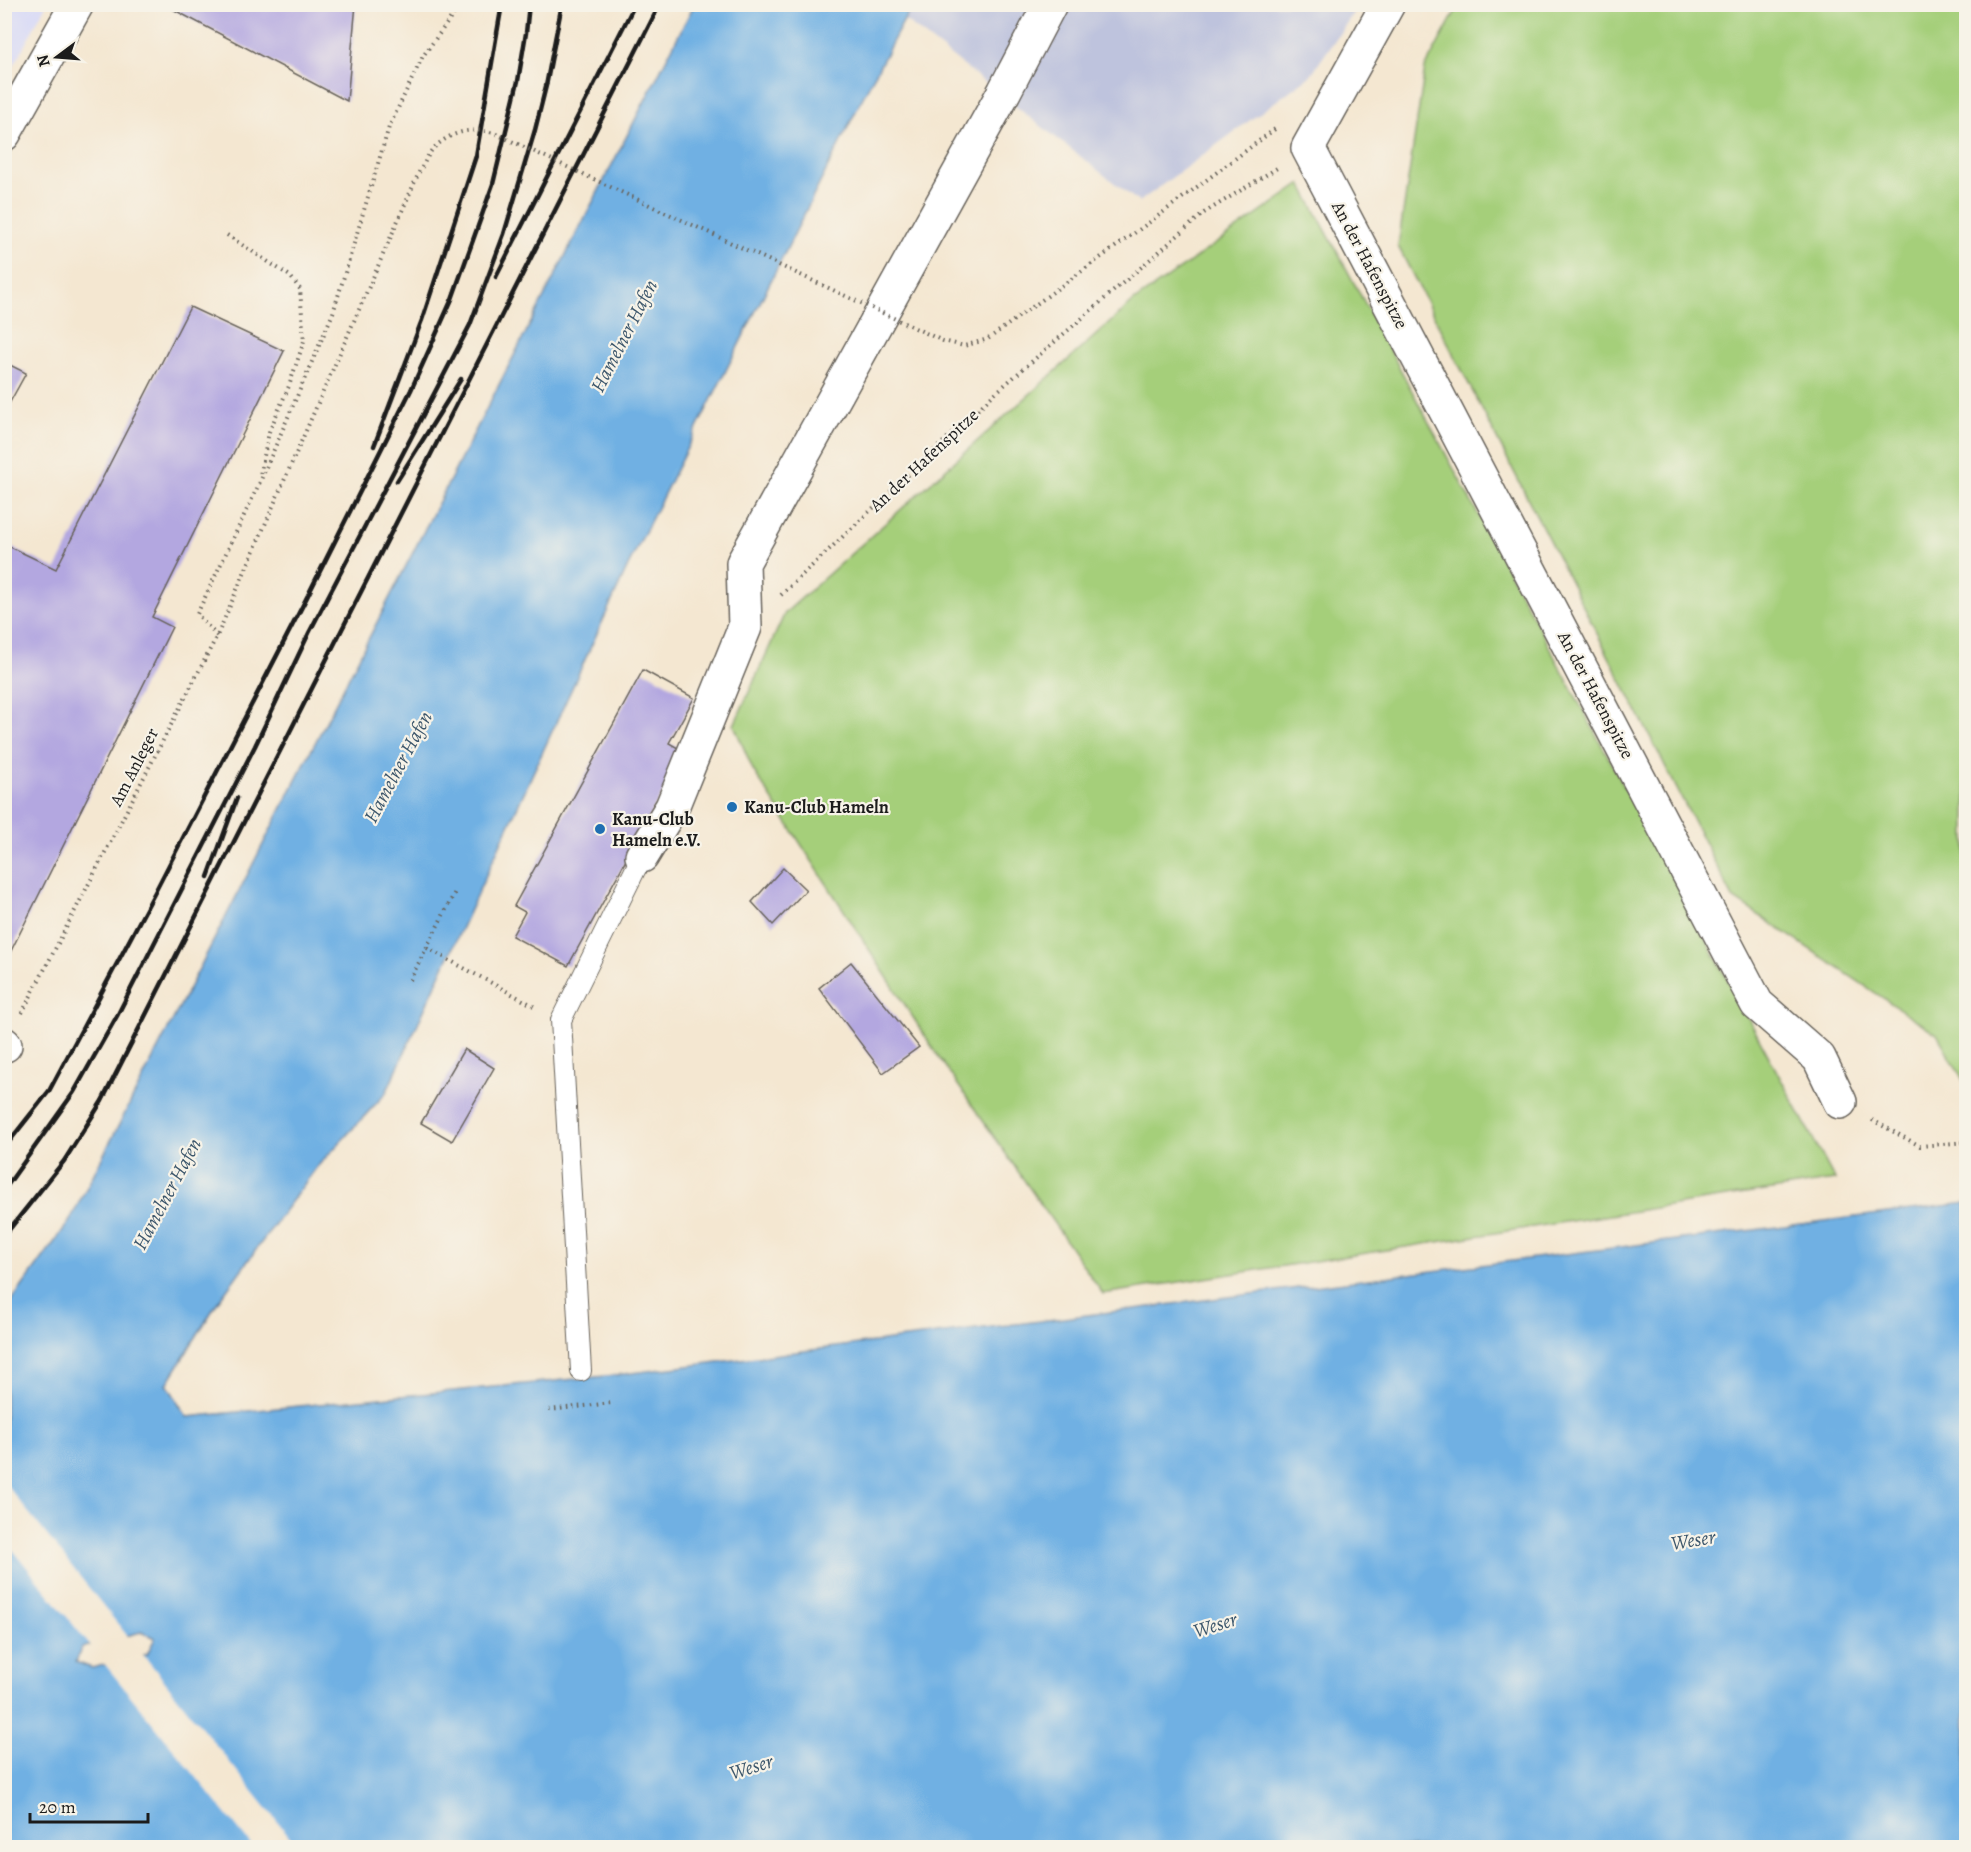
<svg xmlns="http://www.w3.org/2000/svg" width="1971" height="1852" font-family="Alegreya,serif">
	<style>
		.built { fill: #d6d8f8 }
		.industrial { fill: #bec3dd }
		.green { fill: #a5cf7a; stroke: #60764b; stroke-width: 1.5 }
		.water { fill: #6fb0e3; stroke: #466680; stroke-width: 1.5; fill-rule: evenodd }
		.pier { fill: #f4e7d1 }
		.building { fill: #b3a7e0 }
		.lines { fill: none; stroke-linecap: round; stroke-linejoin: round }
		.service-casing { stroke: #68635b; stroke-width: 22 }
		.minor-casing { stroke: #68635b; stroke-width: 36 }
		.path { stroke: #68635b; stroke-width: 4; stroke-dasharray: 1.5 4.5; stroke-linecap: butt }
		.service { stroke: #fff; stroke-width: 20 }
		.minor { stroke: #fff; stroke-width: 33 }
		.rail { stroke: #1c1c1c; stroke-width: 4.5 }
		.path-bridge { stroke: #68635b; stroke-width: 4; stroke-dasharray: 1.5 4.5; stroke-linecap: butt }
		.poi-dot { fill: #1f6fb2; stroke: #f7f3e8; stroke-width: 2 }
		.labels { text-anchor: middle; dominant-baseline: central; stroke-width: 4.5; stroke-linejoin: round; paint-order: stroke }
		.street-label { font-size: 18px; fill: #1c1c1c; stroke: #f7f3e8 }
		.poi-label { font-size: 18px; font-weight: bold; fill: #1c1c1c; stroke: #f7f3e8; text-anchor: start }
		.water-label { font-size: 20px; font-style: italic; fill: #3d576c; stroke: #f7f3e8 }
	</style>
	<rect width="100%" height="100%" fill="#f7f3e8"/>
	<filter id="ink" filterUnits="userSpaceOnUse"><feTurbulence type="fractalNoise" baseFrequency=".0167" numOctaves="2"/><feDisplacementMap in="SourceGraphic" scale="12" xChannelSelector="R" yChannelSelector="G"/><feConvolveMatrix kernelMatrix="1 2 1 2 8 2 1 2 1" color-interpolation-filters="sRGB"/></filter>
	<filter id="wash" filterUnits="userSpaceOnUse"><feTurbulence type="fractalNoise" baseFrequency=".008" numOctaves="4" result="noise"/><feDisplacementMap in="SourceGraphic" scale="24" xChannelSelector="R" yChannelSelector="G"/><feGaussianBlur stdDeviation="1.35" result="paint"/><feColorMatrix in="noise" values="0 0 0 0 0 0 0 0 0 0 0 0 0 0 0 0 0 1.4 0 .05"/><feComposite in="paint" operator="in"/></filter>
	<g filter="url(#wash)">
		<rect width="100%" height="100%" fill="#f4e7d1"/>
		<path class="built" d="M5,4L46,5L5,82L4,5Z"/>
		<path class="industrial" d="M885,5H1359L1310,76L1139,202Z"/>
		<path class="green" d="M1459,5H1966V1085L1937,1034L1733,898L1398,246L1425,68Z
			M1301,184L1835,1180L1103,1294L938,1056L753,770L734,725L785,613L1134,301Z"/>
		<path class="water" d="M694,5H912L861,101L628,566L386,1093L316,1168L217,1303L167,1384L187,1417L616,1375L1966,1203V1847L5,1848V1310L69,1222ZM141,1632L155,1638L147,1654L92,1668L76,1662L81,1648Z"/>
		<path class="pier" d="M5,1483L129,1638L92,1648L5,1540Z
			M141,1652L298,1847H253L103,1662Z"/>
		<g id="blocks">
			<path class="building" d="M163,4H356L347,101Z
				M190,307L284,351L152,617L172,627L4,965V544L56,569Z
				M4,362L26,373L4,413Z
				M643,670L694,698L669,743L685,752L568,966L512,936L525,912L514,906Z
				M783,868L806,890L773,925L752,902Z
				M851,962L919,1047L883,1073L819,988Z
				M464,1049L494,1068L452,1141L421,1123Z"/>
		</g>
	</g>
	<g filter="url(#ink)">
		<use href="#blocks" fill-opacity="0" stroke="#68635b" stroke-width="1.5"/>
		<g class="lines">
			<g class="service-casing">
				<path id="service" d="M581,1371L561,1020L642,856"/>
			</g>
			<g class="minor-casing">
				<path id="minor" d="M1388,4L1308,148L1757,1004L1819,1058L1840,1102
					M4,134L77,4
					M642,856L672,807L745,627L743,563L1004,92L1050,4
					M4,1044L5,1045"/>
			</g>
			<path class="path" d="M1158,216L1275,129
				M227,235L290,276L300,289L304,341L289,386L269,432L260,475
				M781,595L993,395L1204,213L1277,168
				M217,636L197,614L260,482L333,313L389,127L423,56L461,4
				M427,948L534,1006
				M410,980L456,890
				M22,1013L217,636L277,497
				M1872,1120L1920,1146L1966,1142
				M549,1410L612,1403"/>
			<use href="#service" class="service"/>
			<use href="#minor" class="minor"/>
			<path class="rail" d="M496,277L635,4
				M374,446L422,320L476,156L502,4
				M397,481L461,379
				M208,877L237,798
				M4,1148L49,1091L155,892L306,599L411,390L452,299L493,184L518,81L526,33L529,4
				M4,1190L74,1092L117,1016L255,746L309,633L470,325L504,234L535,130L546,86L562,4
				M4,1236L64,1161L102,1101L660,4"/>
			<path class="path-bridge" d="M277,497L420,170C425,163 429,151 436,146C453,131 473,127 494,133L943,341L964,346L988,339L1158,216"/>
		</g>
	</g>
	<g class="poi-dot">
		<circle cx="732" cy="807" r="6"/>
		<circle cx="600" cy="829" r="6"/>
	</g>
	<g class="labels">
		<g class="street-label">
			<text transform="translate(1370 265) rotate(62)">An der Hafenspitze</text>
			<text transform="translate(924 460) rotate(-43)">An der Hafenspitze</text>
			<text transform="translate(1596 695) rotate(62)">An der Hafenspitze</text>
			<text transform="translate(134 767) rotate(-63)">Am Anleger</text>
		</g>
		<g class="poi-label">
			<text x="744" y="807">Kanu-Club Hameln</text>
			<text x="612" y="819">Kanu-Club<tspan x="612" dy="21">Hameln e.V.</tspan></text>
		</g>
		<g class="water-label">
			<text transform="translate(624 336) rotate(-63)">Hamelner Hafen</text>
			<text transform="translate(398 767) rotate(-62)">Hamelner Hafen</text>
			<text transform="translate(167 1194) rotate(-62)">Hamelner Hafen</text>
			<text transform="translate(1693 1540) rotate(-9)">Weser</text>
			<text transform="translate(1215 1625) rotate(-17)">Weser</text>
			<text transform="translate(751 1767) rotate(-17)">Weser</text>
		</g>
	</g>
	<rect width="1971" height="1852" fill="none" stroke="#f7f3e8" stroke-width="24"/>
	<g transform="translate(57 57) rotate(254)" stroke="#f7f3e8" stroke-width="4.5" paint-order="stroke">
	<path d="M0-4.5L10 22L0 15L-10 22Z" fill="#1c1c1c"/>
	<text y="-9" font-size="16" font-weight="bold" text-anchor="middle" fill="#1c1c1c">N</text>
	</g>
	<path d="M30 1813v9h118v-9" fill="none" stroke="#1c1c1c" stroke-width="3"/>
	<text x="39" y="1813" font-size="18" fill="#1c1c1c" stroke="#f7f3e8" stroke-width="4.5" paint-order="stroke">20 m</text>
</svg>
